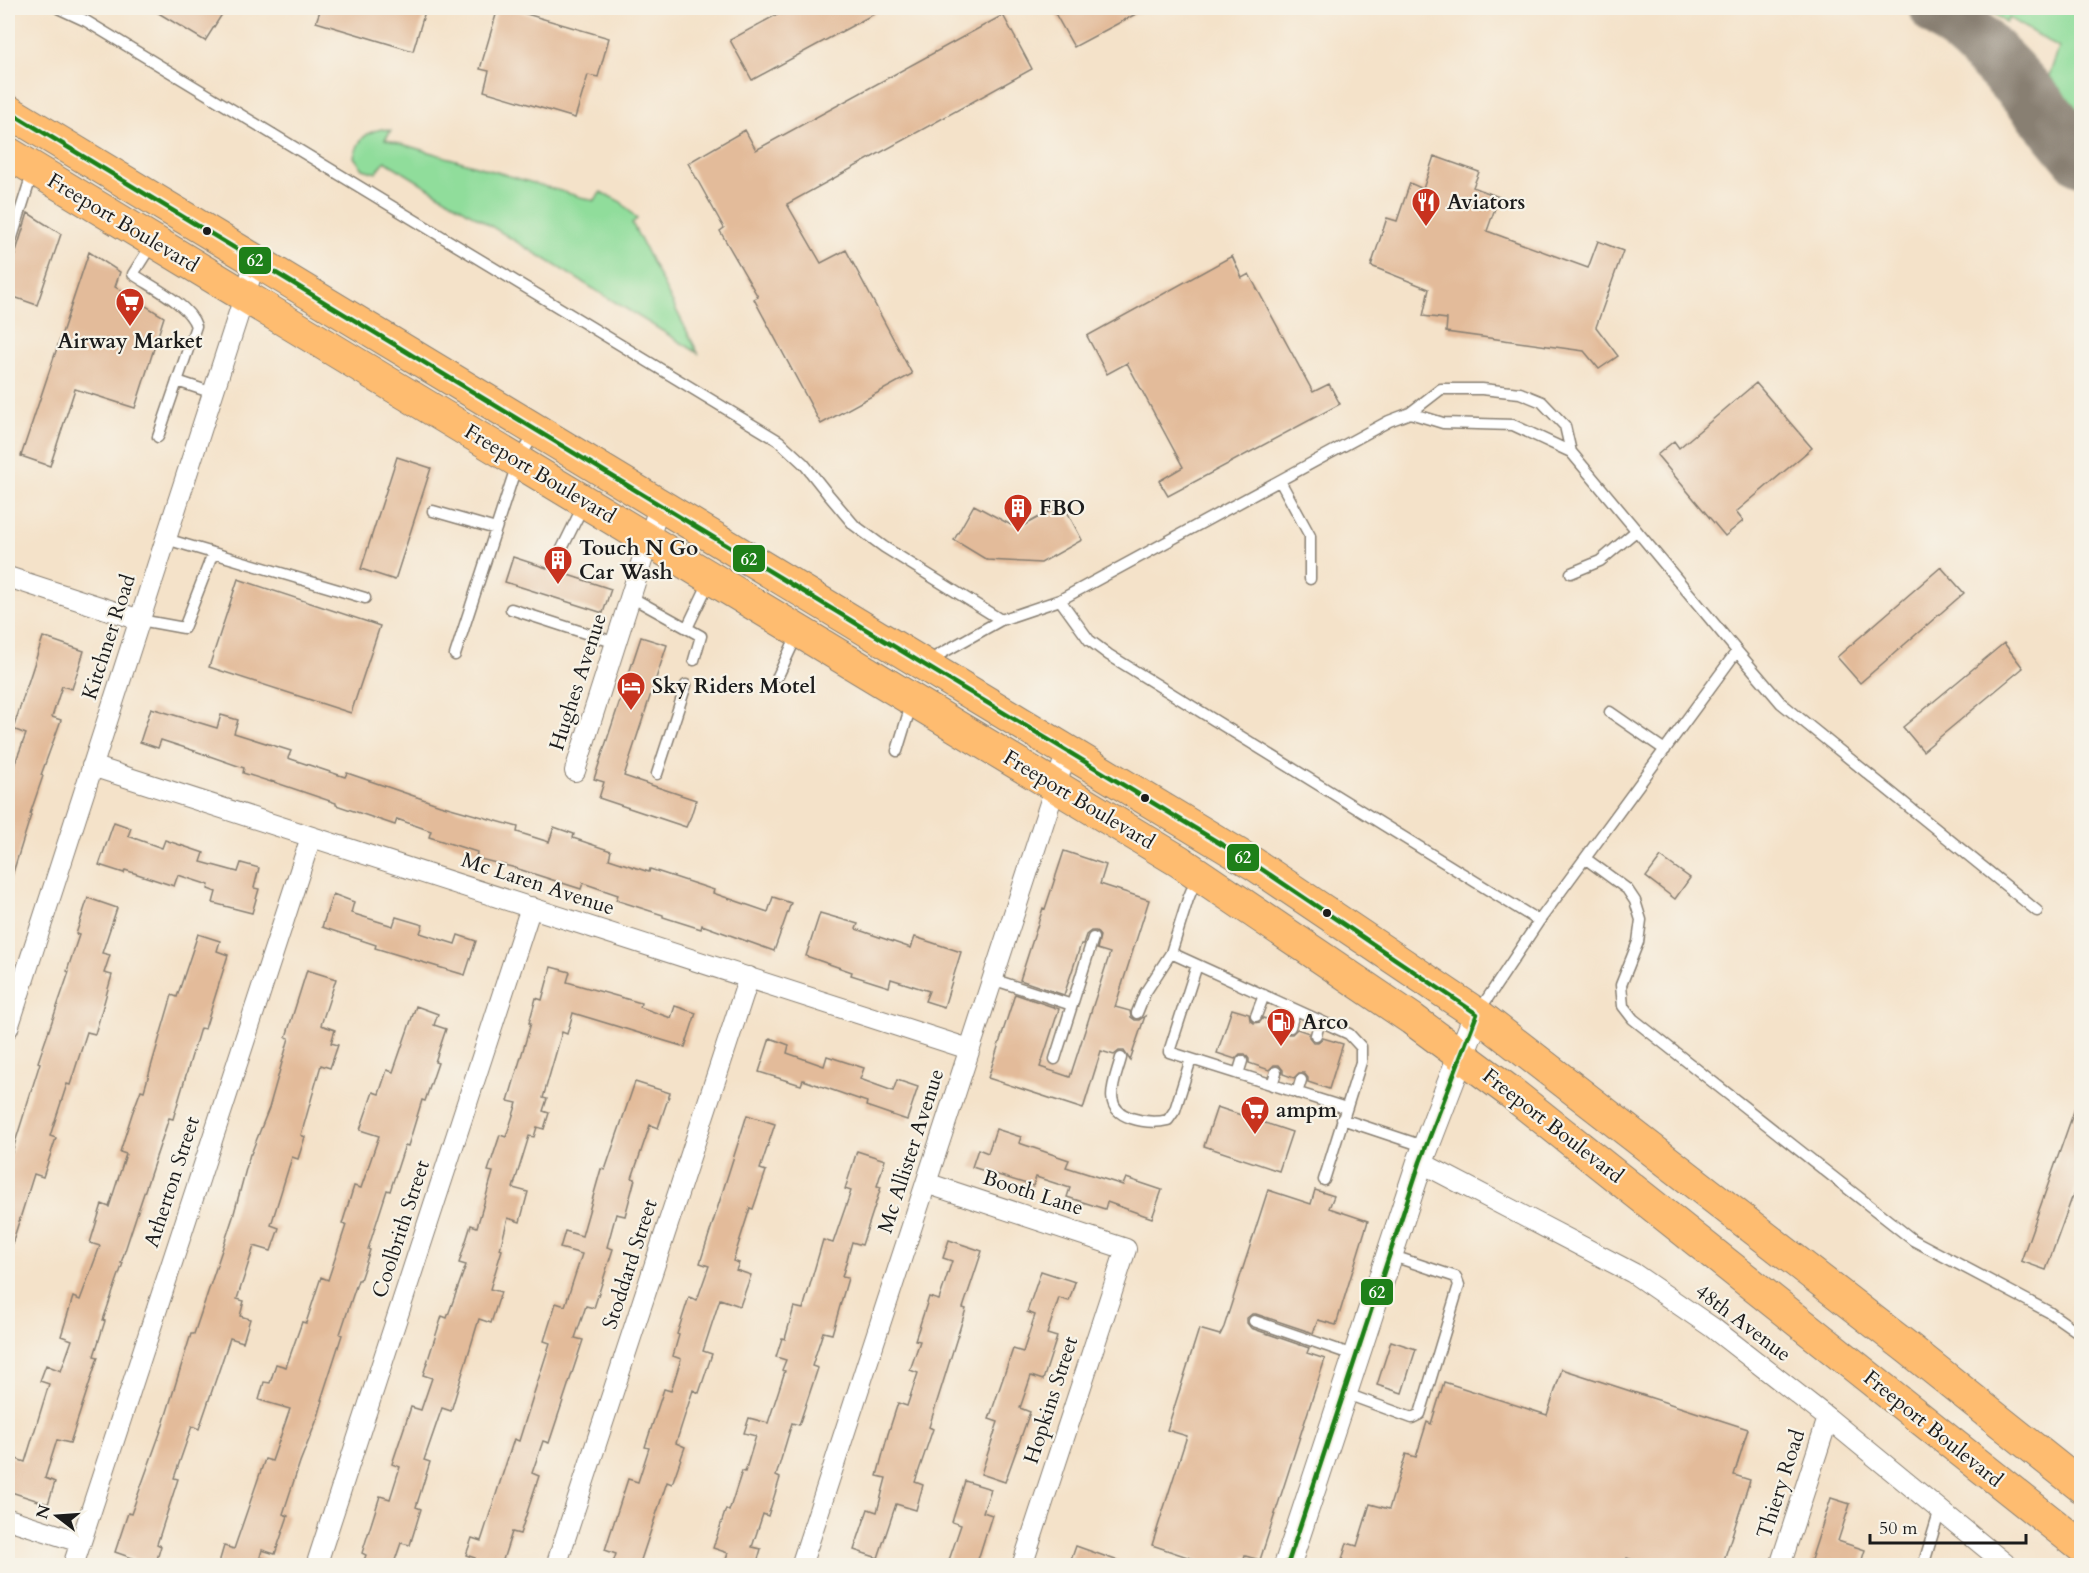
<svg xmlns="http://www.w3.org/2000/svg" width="2089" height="1573" font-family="Cardo,serif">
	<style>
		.green { fill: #90dd9b; stroke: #567c5c; stroke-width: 1.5 }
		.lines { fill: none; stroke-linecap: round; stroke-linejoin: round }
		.taxiway { stroke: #887f72; stroke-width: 57 }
		.building { fill: #e3bb9a }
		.service-casing { stroke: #887f72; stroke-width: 13 }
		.minor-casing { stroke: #887f72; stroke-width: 22 }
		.tertiary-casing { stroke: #887f72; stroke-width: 28 }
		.primary-casing { stroke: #887f72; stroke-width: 34 }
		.service { stroke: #fff; stroke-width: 10 }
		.minor { stroke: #fff; stroke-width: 20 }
		.tertiary { stroke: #fff; stroke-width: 26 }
		.primary { stroke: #febc70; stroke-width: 32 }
		.bus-1-casing { stroke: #f7f3e8; stroke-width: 9 }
		.bus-1 { stroke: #1e8019; stroke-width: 4.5 }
		.bus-dot { fill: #1c1c1c; stroke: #f7f3e8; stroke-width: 2 }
		.labels { text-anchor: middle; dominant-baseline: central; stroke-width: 4.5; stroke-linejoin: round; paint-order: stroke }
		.poi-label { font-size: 21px; font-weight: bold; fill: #1c1c1c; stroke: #f7f3e8; text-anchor: start }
		.street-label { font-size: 21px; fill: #1c1c1c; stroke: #f7f3e8 }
		.line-badge { stroke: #f7f3e8; stroke-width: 2 }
		.badge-label { font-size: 16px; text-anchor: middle; font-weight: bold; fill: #fff }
	</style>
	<rect width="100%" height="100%" fill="#f7f3e8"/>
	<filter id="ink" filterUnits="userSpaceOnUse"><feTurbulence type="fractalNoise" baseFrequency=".0167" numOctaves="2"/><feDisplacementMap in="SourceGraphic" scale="12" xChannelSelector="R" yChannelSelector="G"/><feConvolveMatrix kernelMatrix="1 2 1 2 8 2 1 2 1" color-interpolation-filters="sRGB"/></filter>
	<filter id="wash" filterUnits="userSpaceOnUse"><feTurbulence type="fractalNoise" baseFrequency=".008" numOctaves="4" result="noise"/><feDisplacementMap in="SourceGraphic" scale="24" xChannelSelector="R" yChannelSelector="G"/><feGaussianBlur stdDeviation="1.35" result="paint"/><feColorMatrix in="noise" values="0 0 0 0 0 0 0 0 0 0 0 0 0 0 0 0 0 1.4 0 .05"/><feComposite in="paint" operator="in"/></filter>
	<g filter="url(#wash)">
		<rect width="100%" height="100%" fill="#f4e2c9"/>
		<path class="green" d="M1987,8H2081V115L2049,76L2059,48L2009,18L2006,23Z
			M382,129L391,131L385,139L594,201L601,192L621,202L637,219L632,223L698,353L385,161L376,173L363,169L354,157C358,140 365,132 382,129Z"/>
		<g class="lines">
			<path class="taxiway" d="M1938,8C1995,52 2036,103 2082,158"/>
		</g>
		<g id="blocks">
			<path class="building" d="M150,8H226L205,41Z
				M321,8H426L413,51L316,22Z
				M498,8H506L609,38L598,77L588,75L575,118L484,91L489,71L480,69Z
				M789,8H885L752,80L730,40Z
				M1052,8H1147L1074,47Z
				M1003,15L1032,69L787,204L821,263L846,250L912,374L821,424L754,299L758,297L720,231L724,228L688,163L745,130L756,150Z
				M1434,156L1479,172L1473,187L1499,197L1487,231L1588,268L1598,241L1623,251L1596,327L1618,356L1599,369L1584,351L1446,332L1447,319L1423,316L1429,289L1371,266L1387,218L1397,221L1410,183L1423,189Z
				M28,213L61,234L37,305L8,295V277Z
				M89,252L120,272L115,287L164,317L135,408L75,389L50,466L21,456Z
				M1232,256L1242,278L1249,274L1313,392L1329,384L1340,404L1168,496L1159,481L1183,467L1127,363L1107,374L1087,336Z
				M1756,383L1812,448L1736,512L1743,521L1725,536L1657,455L1674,441L1679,448Z
				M397,457L431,468L395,580L361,569Z
				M1063,504L1082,540L1041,563L987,560L954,540L974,505L1011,525L1021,527Z
				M513,557L611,589L603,613L505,582Z
				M1941,567L1964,593L1860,683L1837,657Z
				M238,579L380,626L351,713L209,667Z
				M43,637L84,651L72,689L62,686L52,717L61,720L41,775L43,776L30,814L31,815L11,879L8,878V764L14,766L26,734L13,729Z
				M641,637L667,645L624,776L696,800L691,816L686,827L599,798L604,782L594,779Z
				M2004,643L2023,668L1923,751L1903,727Z
				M151,708L217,728L221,715L238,720L234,733L291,751L288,758L345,777L347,773L440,805L518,827L517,832L549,842L554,827L574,834L573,838L611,851L609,859L649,872L650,869L714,890L713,893L768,912L773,897L791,903L774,951L702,925L701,929L663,917V915L616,900L618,895L583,883L581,889L512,867L476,858L477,852L429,837L431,831L397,819L395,825L336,805V803L271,781V782L243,773L244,768L198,752L161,740L158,748L140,742Z
				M114,822L131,828L128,836L162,848L165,840L204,853L201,862L238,872L241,863L259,868L254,888L259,889L252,913L213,903L216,892L208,889L209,885L178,875L174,886L125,870L124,873L99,865Z
				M1064,851L1106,865L1100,884L1149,900L1115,1007L1130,1011L1131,1017L1135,1020H1139L1145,1016L1130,1060L1124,1051H1119L1114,1055L1101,1051L1083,1109L988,1078L1015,994L1059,1009L1040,1067L1070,1077L1110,953L1097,949L1100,936L1096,931H1091L1086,935L1083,944H1081L1064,995L1020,980L1043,908L1045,909Z
				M1661,857L1690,878L1675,899L1646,877Z
				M333,894L354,902L351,913L393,926L396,917L423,925L420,933L455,944L458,935L476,941L465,975L375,948L376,945L322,927Z
				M88,898L117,908L102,953L110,955L104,973L112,975L95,1034L87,1032L70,1085L67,1084L50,1136L56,1138L43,1177L34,1174L11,1247L8,1246V1165L40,1063L38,1062L69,972L67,971L79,935L76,934Z
				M820,913L858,924L856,929L911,948L915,937L961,952L944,1007L925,1001L929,991L891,979L889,987L851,975L852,972L806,956Z
				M198,934L220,941L217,951L228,955L205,1029L200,1028L173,1119L169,1118L133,1226L121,1263H123L103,1320L105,1321L94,1356L98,1357L70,1443L57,1440L45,1478L55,1482L48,1504L8,1491V1456L25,1462L49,1384L40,1381L46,1365L61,1371L72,1340L61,1336L73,1297L80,1300L100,1246L90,1243L102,1204L109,1207L126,1154L120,1152L132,1114L141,1090L144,1091L172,995L177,997Z
				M551,967L570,972L567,982L641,1003L640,1007L671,1018L675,1006L696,1013L685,1047L573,1013L567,1034L562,1032L543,1098L547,1099L543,1111L549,1113L544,1129L537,1127L534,1137L529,1136L513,1188L528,1192L520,1222L508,1218L500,1249L502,1250L490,1289L501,1292L491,1323L479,1319L451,1411L442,1408L424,1460L430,1462L416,1507L421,1509L410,1545L401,1543L393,1566H362L366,1555L362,1553L380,1496L390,1499L400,1467L392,1464L411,1407L421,1410L432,1378L423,1375L442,1316L447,1318L466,1265L459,1263L471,1225L477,1227L493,1172L488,1171L500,1135L506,1137L517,1103L508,1101L531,1023H529L536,998L542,1000Z
				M307,970L336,979L321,1025L335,1030L331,1043L338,1045L330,1068L321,1065L301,1135L305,1137L298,1159L292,1157L271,1225L279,1228L271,1251L254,1246L237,1299L244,1301L240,1316L250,1319L243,1342L230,1338L199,1429L192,1426L174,1478L178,1479L157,1544L161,1546L155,1566L115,1552L128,1513L131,1514L163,1425L191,1334H194L233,1217L250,1154H251L269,1108L289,1038L286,1037Z
				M416,1006L438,1014L434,1025L446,1029L435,1062L438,1063L425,1101L422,1100L408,1146L405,1145L390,1191L387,1190L368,1249L370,1250L360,1280H358L340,1334L342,1335L321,1400H323L318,1417L300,1462L283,1514L288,1516L275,1554L262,1550L260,1557L273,1561V1566H218L224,1546L234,1549L265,1459L272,1461L290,1409L259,1400L264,1382L270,1383L276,1364L286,1367L302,1322L306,1323L321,1277L328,1280L346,1225L342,1224L354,1186L361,1188L379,1136L360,1130L373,1092L379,1094L387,1070L393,1072Z
				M1232,1009L1249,1014L1250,1020L1254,1023L1260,1022L1263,1018L1283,1025V1029L1287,1034H1292L1297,1029L1309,1033V1037L1313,1042H1318L1323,1038L1343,1044L1329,1089L1308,1082V1078L1304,1073H1299L1294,1078L1283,1074V1070L1279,1065H1274L1269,1070L1249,1063V1059L1245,1054H1240L1235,1059L1217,1053Z
				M770,1038L789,1045L787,1053L824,1066L827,1056L864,1068L860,1079L893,1091L897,1080L918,1087L907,1120L866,1106L867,1102L803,1080L801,1085L759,1072Z
				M635,1082L670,1093L658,1128L650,1125L632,1178L635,1179L625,1216L616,1214L607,1247L613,1249L594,1308L586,1306L575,1338L583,1340L549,1443L543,1441L532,1473L539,1476L520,1534L512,1532L501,1566H472L475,1558L466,1555L472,1538L481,1541L514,1439L519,1441L535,1390L550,1343L544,1341L556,1303L565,1306L582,1254L560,1248L565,1231L582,1236L601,1169L605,1170Z
				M2079,1097H2082V1170L2046,1270L2021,1261Z
				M1217,1107L1292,1132L1279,1171L1204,1146Z
				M747,1115L775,1124L760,1169L766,1171L753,1209L750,1208L733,1261L739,1263L736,1270L751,1275L740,1306L720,1299L703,1351L712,1354L699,1393L693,1390L676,1443L685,1447L672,1484L667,1482L639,1566H612L616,1554L605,1550L628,1479L638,1482L649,1448L645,1447L664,1389L671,1391L681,1359L673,1356L679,1335L677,1334L689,1297L697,1300L709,1266L700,1263Z
				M996,1129L1021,1137L1019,1143L1069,1160L1066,1167L1123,1185L1126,1178L1162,1190L1152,1218L1107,1202L1105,1209L1067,1197L1070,1188L1036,1177L1033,1186L972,1167L978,1149L988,1153Z
				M857,1151L885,1160L877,1186L881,1187L862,1245L852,1242L842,1277L848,1278L832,1334L823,1332L812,1366L818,1368L799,1425L792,1423L776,1476L780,1478L768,1516L763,1514L752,1547L761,1549L756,1566H724L728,1553L713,1548L726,1509L729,1511L742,1471L745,1472L756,1436L744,1433L749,1418L768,1423L785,1371L782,1370L786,1360L776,1357L782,1338L785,1339L794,1307L803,1309L823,1240L833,1243L851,1191L845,1189Z
				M1268,1190L1311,1204L1315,1190L1334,1196L1329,1208L1368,1221L1336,1325L1318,1320L1313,1333L1256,1314H1252L1247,1318V1323L1251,1328L1309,1348L1307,1353L1325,1359L1260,1560L1245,1556L1242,1566H1214L1152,1545L1187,1436L1167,1430L1199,1329L1220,1335L1224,1327Z
				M949,1240L982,1251L963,1308L966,1309L929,1427L933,1429L915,1482L923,1485L916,1510L896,1504L878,1558L854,1550L868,1509L877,1512L886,1478L877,1476L888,1434L898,1403L907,1406L918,1373L910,1370L920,1341L915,1340L929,1297L939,1300L952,1261L943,1258Z
				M1041,1271L1075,1282L1069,1301L1059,1298L1047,1334L1057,1337L1043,1380L1031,1376L1020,1408L1030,1412L1005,1482L981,1474L998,1422L989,1419L1013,1349L1023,1352L1035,1315L1027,1312Z
				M1391,1341L1416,1349L1402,1393L1377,1385Z
				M1562,1369L1748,1429L1734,1475L1750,1480L1722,1566H1652L1627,1558L1626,1566H1350L1341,1563L1347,1543L1357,1546L1370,1504L1389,1509L1406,1454L1416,1457L1427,1422L1431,1424L1444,1382L1547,1415Z
				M965,1481L991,1489L983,1512L992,1515L976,1566H947L961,1525L952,1522Z
				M1831,1498L1850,1504L1838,1541L1865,1550L1860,1566H1809Z
				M1076,1546L1124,1563L1123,1566H1069Z"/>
		</g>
	</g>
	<g filter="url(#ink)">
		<use href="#blocks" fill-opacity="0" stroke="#887f72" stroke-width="1.5"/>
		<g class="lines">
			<g class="service-casing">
				<path id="service" d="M58,8L86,21L779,441L804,464L827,493L854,525L884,547L1001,620
					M152,244L133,274C152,287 189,304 196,326L158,437
					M8,250L33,171
					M177,381L213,393
					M1410,413L1443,423L1513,425L1571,452
					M1280,481L1310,536V579
					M433,511L496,529
					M166,539L365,598
					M555,563L584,504
					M1571,573L1600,561L1636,531
					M631,597L701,636L694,660
					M1060,600L1089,640L1109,655L1539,921
					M511,609L616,643
					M140,620L184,628L213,553
					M687,628L710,580
					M1737,651L1781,703L2037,911
					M455,655L518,461L535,433
					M926,662L1001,620L1060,600L1389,421L1410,413L1441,389H1482L1520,393L1542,402L1565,426L1571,452L1737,651L1539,921L1479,1011
					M778,676L798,633
					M1610,712L1665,750
					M897,751L912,702
					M657,774L686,685
					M1586,859L1627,889L1635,901L1641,920L1638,942L1621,985L1623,1006L1633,1019L1913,1240L2049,1312L2082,1335
					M1197,877L1188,899L1171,953L1349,1034L1361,1047V1062L1324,1180
					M1197,965L1169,1052L1346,1108
					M992,979L1072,1005L1055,1059
					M1072,1005L1093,938
					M1137,1013L1145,993L1171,953
					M1256,1016L1264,995
					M1290,1027L1295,1010
					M1316,1035L1320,1021
					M1121,1058C1115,1081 1100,1108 1131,1118C1143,1122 1155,1123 1168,1120L1175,1110L1191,1059
					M1238,1074L1242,1061
					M1272,1085L1276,1072
					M1297,1093L1301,1080
					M1342,1119L1426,1147
					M1254,1321L1356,1356
					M1344,1393L1412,1418L1420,1414L1459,1285L1456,1277L1390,1255
					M1923,1566L1940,1510"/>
			</g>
			<g class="minor-casing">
				<path id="minor" d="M8,577L140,620
					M92,766L969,1049
					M575,771L660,504
					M8,1028L256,260
					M1420,1162L1633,1273L1713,1328L1828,1418L2008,1566
					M926,1183L1126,1249L1022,1566
					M8,1519L80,1542
					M73,1566L311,837
					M316,1566L531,907
					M556,1566L749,977
					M801,1566L1067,751
					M1780,1566L1828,1418"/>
			</g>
			<g class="tertiary-casing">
				<path id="tertiary" d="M1287,1566L1420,1162L1477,1014"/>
			</g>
			<g class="primary-casing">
				<path id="primary" d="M8,111L1254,864L1477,1014L1908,1348L2082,1487
					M8,153L1179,861L1412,1019L1509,1091L2082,1547"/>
			</g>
			<use href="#service" class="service"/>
			<use href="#minor" class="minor"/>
			<use href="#tertiary" class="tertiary"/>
			<use href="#primary" class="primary"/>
			<g class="bus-1-casing">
				<path id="bus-1" d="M8,111L1254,864L1477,1014L1420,1162L1287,1566"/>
			</g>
			<use href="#bus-1" class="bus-1"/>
		</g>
	</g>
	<defs>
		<g id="restaurant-pin" transform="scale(1.5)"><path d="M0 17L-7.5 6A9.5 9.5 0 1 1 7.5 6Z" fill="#c8321e" stroke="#f7f3e8"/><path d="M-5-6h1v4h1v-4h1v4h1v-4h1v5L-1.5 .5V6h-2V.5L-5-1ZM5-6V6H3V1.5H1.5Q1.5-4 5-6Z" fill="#fff"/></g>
		<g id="supermarket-pin" transform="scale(1.5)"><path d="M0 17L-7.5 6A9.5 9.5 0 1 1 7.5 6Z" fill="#c8321e" stroke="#f7f3e8"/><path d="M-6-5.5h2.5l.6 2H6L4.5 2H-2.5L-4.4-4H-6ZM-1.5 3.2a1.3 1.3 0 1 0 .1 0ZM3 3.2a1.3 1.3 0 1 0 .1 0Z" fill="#fff"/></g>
		<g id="building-pin" transform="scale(1.5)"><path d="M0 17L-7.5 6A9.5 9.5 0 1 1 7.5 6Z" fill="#c8321e" stroke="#f7f3e8"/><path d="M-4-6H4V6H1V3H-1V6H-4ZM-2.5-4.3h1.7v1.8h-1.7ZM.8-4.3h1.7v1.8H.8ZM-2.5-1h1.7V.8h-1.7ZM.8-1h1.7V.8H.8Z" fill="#fff"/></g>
		<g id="hotel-pin" transform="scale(1.5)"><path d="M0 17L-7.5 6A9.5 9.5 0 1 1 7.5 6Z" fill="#c8321e" stroke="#f7f3e8"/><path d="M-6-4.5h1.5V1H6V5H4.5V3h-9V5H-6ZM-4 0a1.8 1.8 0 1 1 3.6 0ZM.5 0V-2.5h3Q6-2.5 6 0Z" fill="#fff"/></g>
		<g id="fuel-pin" transform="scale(1.5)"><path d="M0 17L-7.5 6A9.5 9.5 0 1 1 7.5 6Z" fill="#c8321e" stroke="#f7f3e8"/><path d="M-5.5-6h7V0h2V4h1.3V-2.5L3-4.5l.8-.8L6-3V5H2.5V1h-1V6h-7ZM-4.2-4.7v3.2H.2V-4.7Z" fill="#fff"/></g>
	</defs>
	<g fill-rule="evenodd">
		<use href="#restaurant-pin" x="1426" y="202"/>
		<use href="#supermarket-pin" x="130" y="302"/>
		<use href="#building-pin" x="1018" y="508"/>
		<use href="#building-pin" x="558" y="560"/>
		<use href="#hotel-pin" x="631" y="686"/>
		<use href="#fuel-pin" x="1281" y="1022"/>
		<use href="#supermarket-pin" x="1255" y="1110"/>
	</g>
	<g class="bus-dot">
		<circle cx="207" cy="231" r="5"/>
		<circle cx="1145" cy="798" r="5"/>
		<circle cx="1327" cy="913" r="5"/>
	</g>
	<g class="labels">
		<g class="poi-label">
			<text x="1447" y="202">Aviators</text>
			<text x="130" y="341" text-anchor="middle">Airway Market</text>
			<text x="1039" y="508">FBO</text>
			<text x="579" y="548">Touch N Go<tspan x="579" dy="24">Car Wash</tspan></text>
			<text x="652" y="686">Sky Riders Motel</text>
			<text x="1302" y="1022">Arco</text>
			<text x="1276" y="1110">ampm</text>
		</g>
		<g class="street-label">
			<text transform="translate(123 223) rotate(31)">Freeport Boulevard</text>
			<text transform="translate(540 474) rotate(31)">Freeport Boulevard</text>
			<text transform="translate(109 637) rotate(-72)">Kitchner Road</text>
			<text transform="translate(578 682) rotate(-72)">Hughes Avenue</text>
			<text transform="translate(1079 800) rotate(31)">Freeport Boulevard</text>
			<text transform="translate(538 884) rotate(18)">Mc Laren Avenue</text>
			<text transform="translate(1553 1126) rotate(38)">Freeport Boulevard</text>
			<text transform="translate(911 1151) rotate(-72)">Mc Allister Avenue</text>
			<text transform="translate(172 1182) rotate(-72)">Atherton Street</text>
			<text transform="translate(1033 1193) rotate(18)">Booth Lane</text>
			<text transform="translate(401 1229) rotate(-72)">Coolbrith Street</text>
			<text transform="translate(630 1264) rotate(-72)">Stoddard Street</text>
			<text transform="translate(1743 1323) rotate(37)">48th Avenue</text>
			<text transform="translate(1051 1400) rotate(-72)">Hopkins Street</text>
			<text transform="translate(1933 1429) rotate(39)">Freeport Boulevard</text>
			<text transform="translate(1781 1484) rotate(-72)">Thiery Road</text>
		</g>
	</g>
	<g class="line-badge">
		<rect x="238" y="246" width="34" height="29" rx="6" fill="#1e8019"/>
		<rect x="732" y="544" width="34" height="29" rx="6" fill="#1e8019"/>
		<rect x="1226" y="843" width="34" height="29" rx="6" fill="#1e8019"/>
		<rect x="1360" y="1278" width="34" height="28" rx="6" fill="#1e8019"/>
	</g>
	<g class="badge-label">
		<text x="255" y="266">62</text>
		<text x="749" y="565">62</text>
		<text x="1243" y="863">62</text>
		<text x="1377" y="1298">62</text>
	</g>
	<rect width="2089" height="1573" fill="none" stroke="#f7f3e8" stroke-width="30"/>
	<g transform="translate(57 1516) rotate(287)" stroke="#f7f3e8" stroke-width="4.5" paint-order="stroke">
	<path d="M0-4.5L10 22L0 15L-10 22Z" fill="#1c1c1c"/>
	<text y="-9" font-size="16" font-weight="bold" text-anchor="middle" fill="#1c1c1c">N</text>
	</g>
	<path d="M1870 1534v9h156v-9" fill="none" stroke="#1c1c1c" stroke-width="3"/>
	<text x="1879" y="1534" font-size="18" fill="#1c1c1c" stroke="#f7f3e8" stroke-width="4.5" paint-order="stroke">50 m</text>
</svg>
